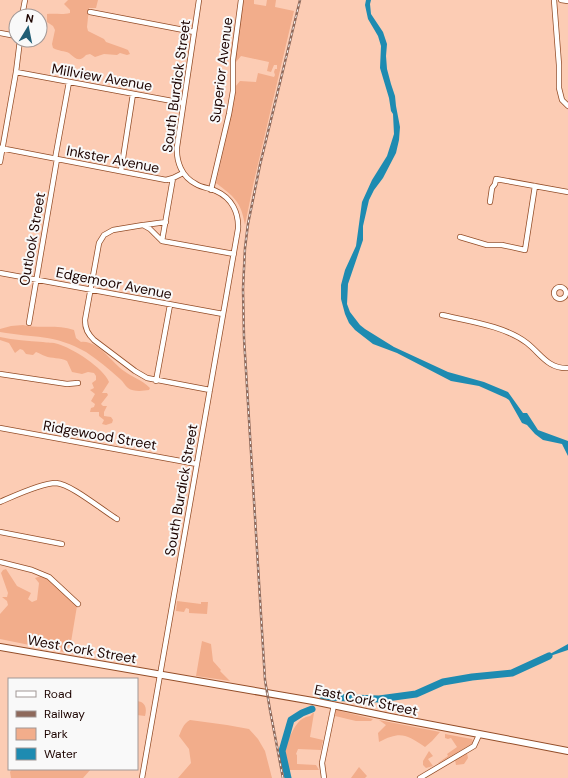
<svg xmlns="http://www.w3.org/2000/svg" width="568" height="778" font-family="'DM Sans',sans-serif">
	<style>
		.green { fill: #f2ad8b }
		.water { fill: #1e8bb1 }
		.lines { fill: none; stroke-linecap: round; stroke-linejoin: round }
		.river { stroke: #1e8bb1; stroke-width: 7 }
		.street-casing { stroke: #934d28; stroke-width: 6 }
		.secondary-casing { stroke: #934d28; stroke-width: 8 }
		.street { stroke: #fff; stroke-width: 4.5 }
		.secondary { stroke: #fff; stroke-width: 6 }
		.rail-casing { stroke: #8e695b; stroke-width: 2.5 }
		.rail { stroke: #f9f9f9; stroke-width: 1; stroke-dasharray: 3; stroke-linecap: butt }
		.labels { text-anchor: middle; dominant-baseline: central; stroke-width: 4; stroke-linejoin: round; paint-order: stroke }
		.street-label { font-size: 14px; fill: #1d0400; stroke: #f9f9f9 }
	</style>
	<rect width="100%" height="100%" fill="#fcccb4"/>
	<path class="green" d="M68,0H98L96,8H89L87,27L88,31L104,39L106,42L123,48L128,50L130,54L127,55L120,53L117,55L104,54L95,57L90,54L86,55C79,63 75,58 69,53C65,51 58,51 53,48L52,44L55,30L53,26L47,22V14C55,13 62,15 70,13V10L64,4Z
		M242,0H254V4L266,6L267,0H276L275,7L294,11L254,181L245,225C241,201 234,197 216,183L227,135L235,87L240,81L256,82L258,73L274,77L275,75L274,72L275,69H277V65H274L271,72L267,71L269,62L241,56L236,62L234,61Z
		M23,325C39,329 57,324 74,330L76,338L81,342C98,340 111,362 124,371C133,378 141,379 150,388L149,390C143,391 133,392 128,388C125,386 123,381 120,379C109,369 98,360 86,352C55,334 33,338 0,332V329L11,326Z
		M0,337C14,340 28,341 43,342C47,343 53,342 58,344C72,348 104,368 109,382L102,393H107L108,395L101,404L103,406H107L104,412V416L111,417L113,420L112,423L106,425L102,424L104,420L99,416V412H90L91,408L94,407L95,404L91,401L95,394L90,390L94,388L92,383L96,380V376L94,373L88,372L82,374L72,372L67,361C60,357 52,359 45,356C41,355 40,353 36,352L33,355L26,354L23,350L20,349L15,353L9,343L0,340Z
		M6,569L17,586L31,593L28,599L32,602L37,600L39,583L35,578L41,576L49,579L77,606L71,642L72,643L64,652L0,639V614L8,605L7,601L2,597H7L8,593L1,573L3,570Z
		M177,601L201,604V602H208L207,614L189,613V609L186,608L184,612L176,611Z
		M202,641L211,644L213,661L221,670L220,671L230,681L196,676Z
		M137,701C146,702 147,709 145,716L137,715Z
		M336,710L373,719L371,721H356L335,716Z
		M313,713H314L310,737L323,740L321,750L298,749L296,754L297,755V764L316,765L319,770H288L284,751L289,737L290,736C295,727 298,718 310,716Z
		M190,720L227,725L249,729L258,739L265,751L272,778H178L191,763L189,749L179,736C182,729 183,724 190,720Z
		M379,720L440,732L432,741L425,747C406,734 400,731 379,742L378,733L386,725Z
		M445,734L472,739L473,742L472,744L439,763H438L448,756L447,754L457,747L451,738L448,739L445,738Z
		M429,751L433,756L428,759L433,766L426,768L423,765V761Z
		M467,753L468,758L464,764L456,765L455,760Z
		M359,767L367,776L365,778H351Z
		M12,769H91L83,778H11L10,772Z"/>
	<path class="water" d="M366,0H371L370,4L371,14L383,32L387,44L386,56L387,69L391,84L395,96L396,106L400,127L399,140L396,153L383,178L374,190L369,200L363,226V240L348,284L347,304L350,312L360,325L365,329L394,347L448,372L484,382L508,392L523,413H527L538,430L568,441V456L562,444L543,440L535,434L527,425L522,423L509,400L506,398L479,386L451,381L397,353L373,344L355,330L349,323L345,314L341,299V285L345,270L356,246L362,202L372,180L387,156L394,134L393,114L391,111L389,98L380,68L381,46L378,36L368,19L365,5Z
		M568,644V650L541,659Z"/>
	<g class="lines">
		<path class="river" d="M323,697L379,699L416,694L443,682L472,677L512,673L549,656
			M288,778L282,751L291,720L302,713L312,709"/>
		<g class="street-casing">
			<path id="street" d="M554,0L559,65V88L562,100L568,106
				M561,0L568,1
				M90,12L194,32
				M22,16L25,0
				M0,33L16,36
				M16,72L183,103
				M0,148L166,180L173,178L183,173
				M55,159L69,82
				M0,162L16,72L20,40
				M121,171L133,94
				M211,190L229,114L233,91V60L241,0
				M490,202L492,188L495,184L496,179L568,192
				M144,225L166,222
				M460,237L487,245H502L525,250L535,186
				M162,241L150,229L143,225L113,230L104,235L99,243L85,320C85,329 88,334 94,340L135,371L147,378L210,390
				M162,241L234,254
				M162,241L173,178
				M0,273L223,314
				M554 293a6 6 0 1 1 12 0a6 6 0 1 1-12 0Z
				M442,315C468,321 505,326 527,343C541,354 548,369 568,368
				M29,323L57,159
				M0,374L67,384L78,383
				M156,381L170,305
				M0,428L197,464
				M0,502C14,496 41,483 56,483C71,484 102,510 117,519
				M0,532L62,544
				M0,562L32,570L49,577L78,604
				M142,778L238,229C239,213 232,198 216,191C210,188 202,188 196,184C182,177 176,162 177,147L199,0
				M324,778L322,763L334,705
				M420,778L474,746L479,735"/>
		</g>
		<g class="secondary-casing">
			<path id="secondary" d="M0,647L313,701L390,717L568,751"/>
		</g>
		<use href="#street" class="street"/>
		<use href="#secondary" class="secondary"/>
		<g class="rail-casing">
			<path id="rail" d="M283,778L270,710L265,680L244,338L243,289L245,248L248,224L260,165L300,0"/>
		</g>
		<use href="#rail" class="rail"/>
	</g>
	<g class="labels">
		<g class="street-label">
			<text transform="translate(221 70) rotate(-83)">Superior Avenue</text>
			<text transform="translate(102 77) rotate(10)">Millview Avenue</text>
			<text transform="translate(176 86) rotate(-82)">South Burdick Street</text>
			<text transform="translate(113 159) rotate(11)">Inkster Avenue</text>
			<text transform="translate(32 239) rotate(-80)">Outlook Street</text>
			<text transform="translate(114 283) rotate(11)">Edgemoor Avenue</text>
			<text transform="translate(100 435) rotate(10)">Ridgewood Street</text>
			<text transform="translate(181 490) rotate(-80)">South Burdick Street</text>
			<text transform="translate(82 649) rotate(10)">West Cork Street</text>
			<text transform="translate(366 700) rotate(12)">East Cork Street</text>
		</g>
	</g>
	<rect x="8" y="678" width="130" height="92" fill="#f9f9f9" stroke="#a19795"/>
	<rect x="16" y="691" width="20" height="6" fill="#ffffff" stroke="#a19795"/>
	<text x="44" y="698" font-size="12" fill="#1d0400">Road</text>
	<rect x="16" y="711" width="20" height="6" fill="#8e695b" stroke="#a19795"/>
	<text x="44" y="718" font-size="12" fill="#1d0400">Railway</text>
	<rect x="16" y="728" width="20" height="12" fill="#f2ad8b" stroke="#a19795"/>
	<text x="44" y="738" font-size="12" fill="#1d0400">Park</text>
	<rect x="16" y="748" width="20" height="12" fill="#1e8bb1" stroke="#a19795"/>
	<text x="44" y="758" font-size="12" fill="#1d0400">Water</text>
	<g transform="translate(28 28) rotate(10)"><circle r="19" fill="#f9f9f9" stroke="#a19795"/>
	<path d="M0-3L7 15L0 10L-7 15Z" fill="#215e75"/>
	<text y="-6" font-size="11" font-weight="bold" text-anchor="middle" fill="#1d0400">N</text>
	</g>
</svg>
